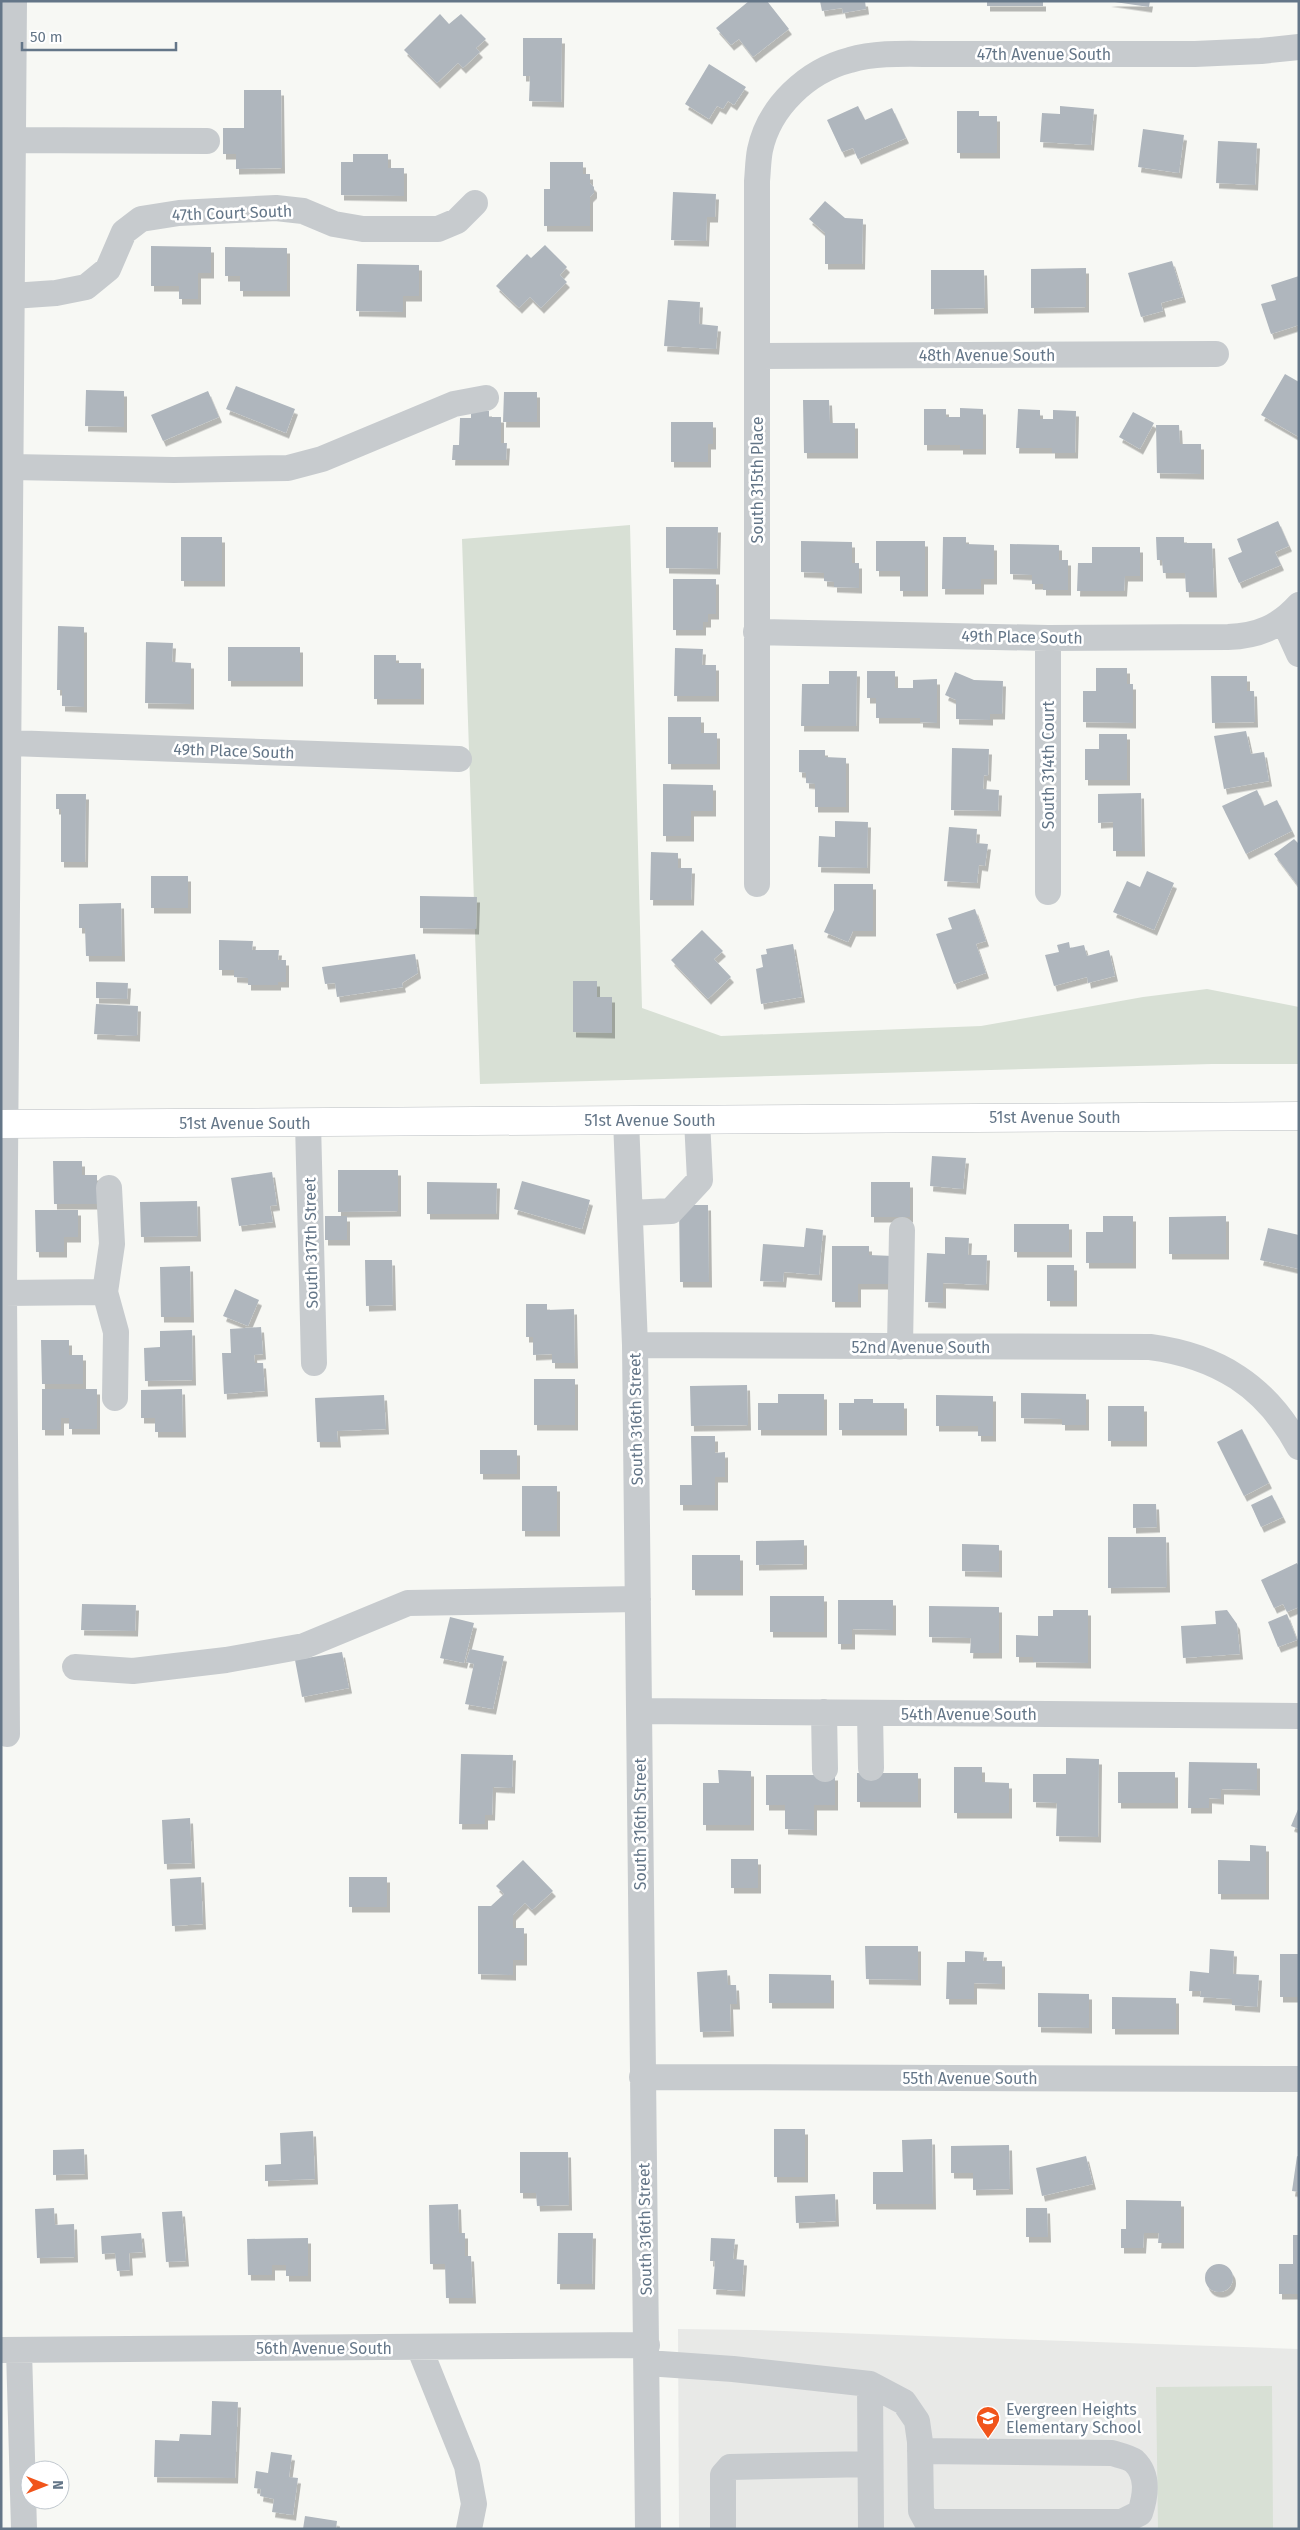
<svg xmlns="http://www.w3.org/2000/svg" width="1300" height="2530" font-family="'Fira Sans',sans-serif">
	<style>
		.built { fill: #e8e9e7 }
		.green { fill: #d8e0d5 }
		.building { fill: #afb6bd; filter: url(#shadow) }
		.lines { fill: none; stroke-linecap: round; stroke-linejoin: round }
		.major-casing { stroke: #babec2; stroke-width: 29 }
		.minor { stroke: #c7cbce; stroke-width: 26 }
		.major { stroke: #fff; stroke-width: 28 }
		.labels { text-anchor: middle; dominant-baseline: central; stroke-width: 5; stroke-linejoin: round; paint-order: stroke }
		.street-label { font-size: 16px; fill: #647688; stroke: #fff }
		.poi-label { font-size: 16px; fill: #647688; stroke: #fff; text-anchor: start }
	</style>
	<defs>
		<filter id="shadow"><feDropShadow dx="3" dy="5.5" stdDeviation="0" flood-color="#0004"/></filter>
	</defs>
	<rect width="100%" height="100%" fill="#f7f8f4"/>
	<path class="built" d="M678,2329L755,2330L1298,2349V2529H679Z"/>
	<path class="green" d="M630,525L642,1008L721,1036L981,1026L1143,997L1207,989L1299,1007V1064H1212L480,1084L462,539Z
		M1298,2349H1299V2529H1298Z
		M1272,2386L1273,2529H1158L1156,2387Z"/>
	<path class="building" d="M749,1H767L789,29L753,57L739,39L731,45L716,28Z
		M820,1H865L866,9L843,13L842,8L822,11Z
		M987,1H1043V6H987Z
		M1108,1H1150L1149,7Z
		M440,14L449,24L461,14L486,39L476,48L480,52L463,68L458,63L437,83L404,50Z
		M523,38H562L561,102L529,101L530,76H523Z
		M709,64L746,87L734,105L728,101L723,109L717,106L709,119L685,104Z
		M244,90H281L282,168L236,169V154H223V128H244Z
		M858,106L865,120L892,108L906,138L858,159L853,148L842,152L827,120Z
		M1060,106L1094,109L1091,145L1040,142L1042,113L1060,114Z
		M957,111H979V116H997V153H957Z
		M1143,129L1184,135L1179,173L1138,167Z
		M1218,141L1257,143L1255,185L1216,183Z
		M353,154H388V168H404V196L341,195V162H353Z
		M550,162H583V174H590V183L594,187V193L590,197V226H544V189H550Z
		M673,192L716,194L715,217H707L706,241L671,240Z
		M825,201L845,218L863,219L862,264H825V233L809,219Z
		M545,245L567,267L560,275L567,282L541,308L530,297L519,308L496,286L527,254L531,258Z
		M151,246L211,247V273H198V299H179V286H151Z
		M225,247L287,248V291H240V276H225Z
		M1172,261L1183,297L1161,303L1163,311L1141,317L1128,273Z
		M357,264L419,265V296H403V312L356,311Z
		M1086,268V307L1031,308V269Z
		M931,270H984L985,308L931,309Z
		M1299,276V325L1271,334L1261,304L1276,300L1271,285Z
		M668,300L700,302L699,324L718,326L716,349L664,346Z
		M1285,374L1299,382V437L1261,415Z
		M236,386L295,409L286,433L226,409Z
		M86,390L124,391V427L85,426Z
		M208,391L219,417L163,441L151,415Z
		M504,392H537V422H503Z
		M803,400H829L830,423H855V453H804Z
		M960,408L983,409V449H960V445H924V409H946V417H960Z
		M1018,409L1040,410V419H1053V410L1076,411L1075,453H1052V448H1016Z
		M471,411H489V417H501V443H507L506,460H452L453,445H459L460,418H471Z
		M1133,412L1154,423L1140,449L1119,437Z
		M671,422H713V444H708V462H671Z
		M1156,425H1179L1180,444H1201V474L1157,473Z
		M1278,521L1289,546L1275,552L1281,565L1239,583L1228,558L1242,552L1237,539Z
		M666,527H718L717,569L666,568Z
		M181,537H222V581H181Z
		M943,537H966V544L994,545V579H981V589H942Z
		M1156,537H1184V543H1212L1214,592H1186L1185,573H1163L1162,560H1157Z
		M801,541L852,542V563H859V588L834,587V582L824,581V573L801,572Z
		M876,541H925V591H900V571H876Z
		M1010,544L1059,545V560H1068V590H1043V584H1032V575L1010,574Z
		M1092,547H1140V576H1125L1124,591H1077L1078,563H1092Z
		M673,579H716V614H708V622H703V630H673Z
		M58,626L84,627V707L62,706V690H57Z
		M146,642L173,643L172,662L191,663V704L145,703Z
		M228,647H300V681H228Z
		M675,648L703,649L702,665H716V696H674Z
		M374,655H396V663H421V699H374Z
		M1096,668H1127V684H1133V723L1083,722V691H1096Z
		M829,671H857L856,726H801L802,684H829Z
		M867,671H895V688H913V680L937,679V723L920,722V718H876V698H867Z
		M955,672L974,680L1003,681L1002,714H990V720L956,719V700L945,695Z
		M1211,676H1247V691H1254L1255,722L1212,723Z
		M668,717H701V733H717V764H668Z
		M1246,731L1251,754L1264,752L1269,781L1224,789L1214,736Z
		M1099,734H1127V780H1085V749H1099Z
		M952,748L989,749L988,776L984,775L983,789L999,790L998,811L951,810Z
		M799,750H825V757L846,758V807H815V784L806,783V773L799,772Z
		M663,784L713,785V811H691V836H663Z
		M1257,790L1264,806L1277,800L1292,831L1246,854L1222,806Z
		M1141,793L1142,851H1113V822L1098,823V794Z
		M56,794H86L85,862H61V809H56Z
		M835,821L868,822L867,868L818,867L819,836L835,837Z
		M949,827L977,829L976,843L988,844L985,866L979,865L977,883L944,881Z
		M1294,839L1299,844V887L1274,854Z
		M651,852L678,853V868H692L691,900H650Z
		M1147,871L1174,883L1154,930L1113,912L1127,881L1140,887Z
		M151,876H188V908H151Z
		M834,884H873V931H853L848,942L824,932L834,910Z
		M420,896L477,897L476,929L420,928Z
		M121,903L122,956H86L85,928H79V904Z
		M975,909L986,941L976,944L986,973L954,984L936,934L952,929L948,918Z
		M702,930L723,951L714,959L731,977L708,999L671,960Z
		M219,940L253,941L252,950H279L278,960H286V982H278V985H248V978L234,977V970H219Z
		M1069,942L1070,948L1084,945L1087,956L1109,950L1115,976L1088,983L1087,977L1054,986L1045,955L1059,952L1057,945Z
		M793,944L802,997L761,1004L756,969L763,967L761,955L767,954L766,949Z
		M415,954L418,973L402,983L403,987L337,997L335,983L325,984L322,967Z
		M573,981H597V997H612V1033L573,1032Z
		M96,982L128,983L127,999L96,998Z
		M96,1004L138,1006L137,1036L94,1034Z
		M932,1156L966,1158L963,1189L930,1186Z
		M53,1161H82V1175H97V1204H54Z
		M338,1170H398V1211L338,1212Z
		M272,1172L277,1205L270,1206L273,1222L239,1226L231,1178Z
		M522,1181L590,1200L582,1229L514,1209Z
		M427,1182L497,1183L496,1214H427Z
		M871,1182H910V1217H871Z
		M197,1201L198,1236L141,1237L140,1202Z
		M679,1205H708L709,1282H680Z
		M35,1210H78V1237H64V1252H36Z
		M325,1216H347V1240H325Z
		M1103,1216H1133V1263H1086V1232H1103Z
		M1226,1216V1254H1169V1217Z
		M1014,1224H1069V1252H1014Z
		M806,1228L823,1230L819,1275L784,1272L783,1282L760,1281L763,1244L804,1247Z
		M1268,1228L1299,1235V1269L1260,1260Z
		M945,1237L969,1238L968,1255H987L986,1285L943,1283V1303L925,1302L927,1253L945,1254Z
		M832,1246H869V1255L893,1256V1284H858V1302H832Z
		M365,1260H392L393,1305L366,1306Z
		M1047,1265H1074V1301H1047Z
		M190,1266L191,1317H161L160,1267Z
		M235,1289L259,1300L248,1326L223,1316Z
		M526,1304H547V1310L574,1309L575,1363H552V1354L533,1355V1337H526Z
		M261,1327L263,1354L254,1355L255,1363H263L265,1391L224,1394L222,1353H231L230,1329Z
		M192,1330L193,1380L145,1381L144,1348L160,1347V1331Z
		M41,1340H69V1355H83V1384H42Z
		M534,1379H575V1425H534Z
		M747,1385L748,1425L691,1426L690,1386Z
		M42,1389H97V1429H69V1418H61V1430H42Z
		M182,1389L183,1432H155V1418H141V1390Z
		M1021,1393L1086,1394V1425H1062V1419L1021,1418Z
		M778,1394H824V1430H758V1403H778Z
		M384,1395L386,1429L337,1431L338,1442H317L315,1398Z
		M936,1395L993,1396V1436H978V1426H936Z
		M854,1399H873V1403H904V1430H839V1403H854Z
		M1108,1406H1144V1441H1108Z
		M1242,1429L1269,1483L1244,1496L1217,1442Z
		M691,1436H715V1453L725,1452V1477H715V1505H680V1485H692Z
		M480,1450H517V1474H480Z
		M522,1486H557V1531H522Z
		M1272,1495L1283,1517L1261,1527L1251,1505Z
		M1133,1504H1156L1157,1527L1133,1528Z
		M1108,1537H1166L1167,1587L1108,1588Z
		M804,1540V1564L756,1565V1541Z
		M962,1544L999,1545V1572L962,1571Z
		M692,1555H740V1590H692Z
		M1297,1563L1299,1567V1607L1287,1612L1283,1604L1274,1608L1261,1580Z
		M770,1596H824V1632H770Z
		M838,1600H893V1630L852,1629V1644H838Z
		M82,1604L136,1605L135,1631L81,1630Z
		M929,1606L999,1607V1653H970L971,1638L929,1637Z
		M1053,1610H1088V1663L1033,1662V1657H1016V1635L1038,1636V1616H1053Z
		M1227,1610L1237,1624L1240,1654L1183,1658L1181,1626L1216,1624L1215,1611Z
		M1287,1614L1297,1640L1278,1647L1268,1622Z
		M450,1617L474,1623L464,1663L440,1658Z
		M470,1649L504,1656L493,1709L465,1704L474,1664L466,1662Z
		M342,1652L349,1688L302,1697L295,1660Z
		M461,1754L513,1755L512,1788L493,1787L492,1815H485V1824H459Z
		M1066,1758L1099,1759L1098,1837L1056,1836L1057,1803L1033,1802V1774H1066Z
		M1189,1762L1257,1763V1790L1221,1789V1799L1209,1798V1808H1188Z
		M954,1767H982V1782L1009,1783V1813H954Z
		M718,1770L751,1771V1825H703V1783H719Z
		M1118,1772H1175V1803H1118Z
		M857,1773H918V1802H857Z
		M766,1775H835V1805H814V1830L785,1829V1805H766Z
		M1299,1807V1829L1291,1826Z
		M190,1818L192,1863L164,1864L162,1820Z
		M1250,1845L1266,1846V1894H1218V1860L1250,1861Z
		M731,1859H758V1888H731Z
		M523,1860L553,1891L532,1910L525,1903L513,1915V1928H524V1960H513V1975L478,1974V1906H491L504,1894L496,1886Z
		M201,1877L203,1924L172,1926L170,1879Z
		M349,1877H387V1907H349Z
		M865,1946H918V1980L866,1979Z
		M1210,1949L1234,1951L1233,1974L1259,1975L1257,2007L1232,2005V1999L1200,1997L1201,1991H1189L1190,1971L1209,1973Z
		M965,1951L984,1952L983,1961H1002V1984L974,1983V1999H946L947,1962H965Z
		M1280,1954H1298L1299,1997H1280Z
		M727,1970L728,1985H736L737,2004H730L731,2031L700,2032L697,1972Z
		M769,1974L831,1975V2003H769Z
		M1038,1993L1089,1994V2028L1038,2027Z
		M1112,1997L1176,1998V2029H1112Z
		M774,2129H805V2177H774Z
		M313,2131L315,2179L265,2181V2165L281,2164L280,2133Z
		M932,2139L933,2204H873V2172H903L902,2140Z
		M1009,2145L1010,2189L973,2190V2173H951V2146Z
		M84,2149L85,2174L53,2175V2150Z
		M520,2152H568L569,2205L537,2206L536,2193H520Z
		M1086,2156L1093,2184L1042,2196L1036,2168Z
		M1297,2156L1299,2157V2192L1292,2191Z
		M835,2194L836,2221L796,2223L795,2196Z
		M1126,2200L1181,2201V2243H1158L1159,2233H1144L1143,2248H1121V2229H1126Z
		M458,2204L459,2233H465V2256H471L473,2298H446L445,2264H430L429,2205Z
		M54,2208L55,2225L74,2224L75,2257L37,2258L35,2209Z
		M1026,2208H1047L1048,2237H1026Z
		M182,2211L186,2261L166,2262L162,2212Z
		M141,2233L143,2252L129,2253L130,2270L117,2271L115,2253L102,2254L101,2236Z
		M558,2233H593L592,2284H557Z
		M1293,2235H1299V2294H1279V2264H1293Z
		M308,2238V2276H286V2265H272V2275H248L247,2239Z
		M711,2238L735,2239L733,2259L744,2260L742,2291L713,2289L715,2261H710Z
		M1205 2278a14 14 0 1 1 28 0a14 14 0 1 1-28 0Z
		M212,2401L238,2402L235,2478L154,2477L155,2440L179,2441L180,2434L211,2435Z
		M271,2452L292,2455L289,2477L298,2478L293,2515L272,2512L274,2499L260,2496L261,2489L254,2488L256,2471L268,2473Z
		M305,2516L337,2521L336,2529H303Z"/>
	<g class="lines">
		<g class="major-casing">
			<path id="major" d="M1,1124L1299,1116"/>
		</g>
		<path class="minor" d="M12,140L207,141
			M12,296L56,293L86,287L108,269L124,232L141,219L179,213L276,208L303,211L334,224L363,229H438L457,221L475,203
			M757,356L1216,354
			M11,467L174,470L288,468L322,459L454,404L486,398
			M1284,621L1299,654
			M756,632L1048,638L1228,637C1258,636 1279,627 1299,605
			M1048,638V892
			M10,743L459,759
			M757,884V181C758,171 758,160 760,150C769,107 807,71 850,60C877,52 909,54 937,54H1195L1261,51L1299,47
			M626,1120L635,1345L648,2529
			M308,1123L314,1363
			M109,1188L112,1244L105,1292L116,1332L115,1398
			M630,1213L671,1211L700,1180L697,1120
			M4,1293L105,1292
			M635,1345L1150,1347C1218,1356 1266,1386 1299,1447
			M900,1347L902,1230
			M75,1667L133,1671L226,1660L304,1646L408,1603L638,1599
			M640,1711L1299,1716
			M824,1712L825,1769
			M870,1713L871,1768
			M7,1734L4,1293L14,1
			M642,2077L1299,2079
			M419,2347L467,2466L474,2504L469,2529
			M1,2350L647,2345
			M19,2350L24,2529
			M647,2363L733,2369L870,2384L904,2402L917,2421L920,2442L921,2511L927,2522H1122L1140,2513C1146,2495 1149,2475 1134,2461C1129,2457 1118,2455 1112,2453L920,2451
			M870,2384L871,2529
			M723,2529V2475L730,2467L870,2464"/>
		<use href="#major" class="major"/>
	</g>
	<defs>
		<g id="school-pin" transform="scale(1.25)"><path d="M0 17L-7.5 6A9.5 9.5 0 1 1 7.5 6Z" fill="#f1551b" stroke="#fff"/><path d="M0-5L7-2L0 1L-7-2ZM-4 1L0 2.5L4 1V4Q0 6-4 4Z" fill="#fff"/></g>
	</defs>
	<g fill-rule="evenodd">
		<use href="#school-pin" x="988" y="2418"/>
	</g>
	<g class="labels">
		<g class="street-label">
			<text x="1044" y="54">47th Avenue South</text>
			<text transform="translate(232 213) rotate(-2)">47th Court South</text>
			<text x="987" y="355">48th Avenue South</text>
			<text transform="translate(757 480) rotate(-90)">South 315th Place</text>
			<text transform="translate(1022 637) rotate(1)">49th Place South</text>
			<text transform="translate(234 751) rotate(2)">49th Place South</text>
			<text transform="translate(1048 765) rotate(-90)">South 314th Court</text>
			<text x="1055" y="1117">51st Avenue South</text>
			<text x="650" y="1120">51st Avenue South</text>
			<text x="245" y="1123">51st Avenue South</text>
			<text transform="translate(311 1243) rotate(-91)">South 317th Street</text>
			<text x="921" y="1347">52nd Avenue South</text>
			<text transform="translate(636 1419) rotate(-91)">South 316th Street</text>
			<text x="969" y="1714">54th Avenue South</text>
			<text transform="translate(640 1824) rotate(-90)">South 316th Street</text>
			<text x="970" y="2078">55th Avenue South</text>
			<text transform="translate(645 2229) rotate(-91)">South 316th Street</text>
			<text x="324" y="2348">56th Avenue South</text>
		</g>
		<g class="poi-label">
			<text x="1006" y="2409">Evergreen Heights<tspan x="1006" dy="18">Elementary School</tspan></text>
		</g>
	</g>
	<rect width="1300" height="2530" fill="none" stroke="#647688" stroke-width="5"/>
	<g transform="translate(45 2485) rotate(90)"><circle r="24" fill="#ffffff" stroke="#c1c8cf"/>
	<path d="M0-4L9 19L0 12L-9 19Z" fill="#f1551b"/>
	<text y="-8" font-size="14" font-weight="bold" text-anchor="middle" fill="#647688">N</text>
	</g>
	<path d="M22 42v8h154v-8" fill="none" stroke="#647688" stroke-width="2.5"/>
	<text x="30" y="42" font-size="15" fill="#647688" stroke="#ffffff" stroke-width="4" paint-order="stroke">50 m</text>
</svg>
